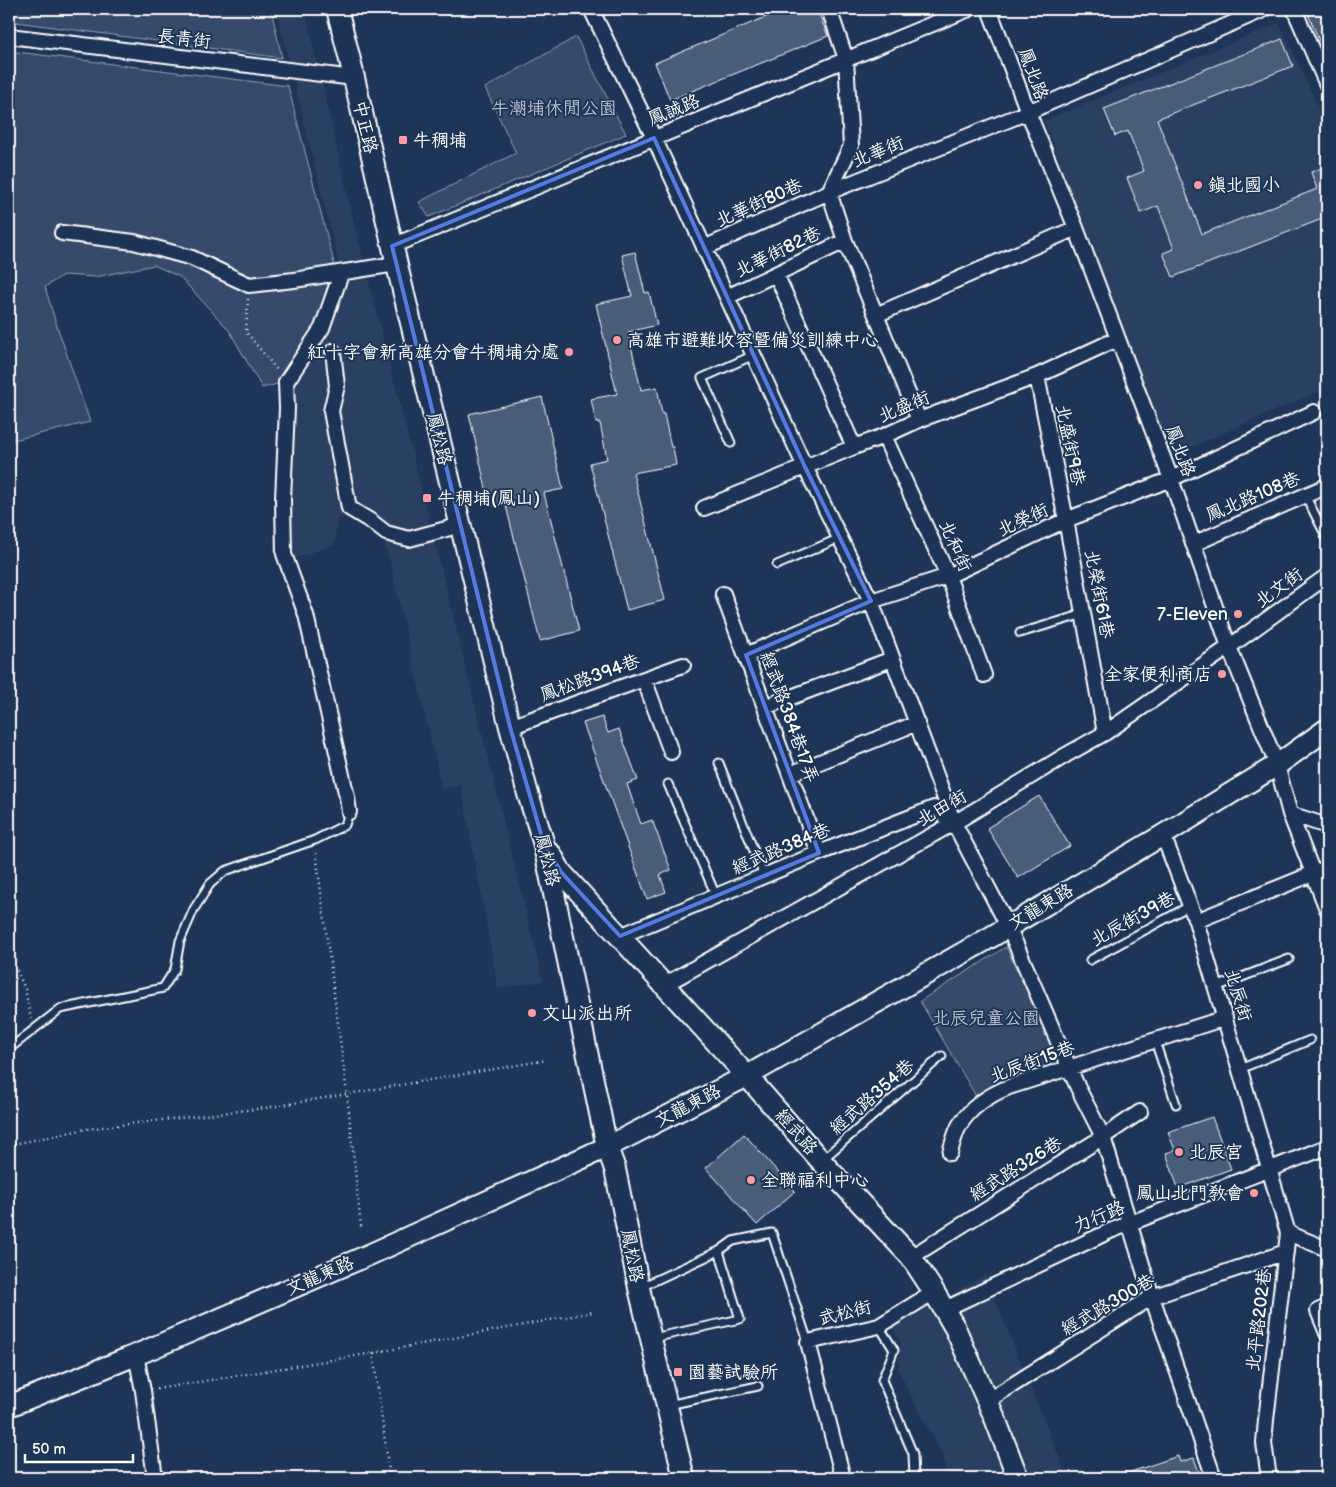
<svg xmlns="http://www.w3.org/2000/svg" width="1336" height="1487" font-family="'Balsamiq Sans','LXGW WenKai TC',sans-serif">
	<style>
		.built { fill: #2a4161 }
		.green { fill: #364b69; stroke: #9aa5b4 }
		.building { fill: #4a5d79; stroke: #fff }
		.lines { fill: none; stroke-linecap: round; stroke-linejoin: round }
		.lane-casing { stroke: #fff; stroke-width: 11 }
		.street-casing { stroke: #fff; stroke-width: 18 }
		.secondary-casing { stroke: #fff; stroke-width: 24 }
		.path { stroke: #fff; stroke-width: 2.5; stroke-dasharray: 1 4; stroke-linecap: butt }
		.lane { stroke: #1d3557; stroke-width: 7 }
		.street { stroke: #1d3557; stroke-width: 14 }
		.secondary { stroke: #1d3557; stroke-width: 20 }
		.marked { fill: none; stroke: #567ae2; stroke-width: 4; stroke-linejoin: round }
		.poi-dot { fill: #ff9aa2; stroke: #1d3557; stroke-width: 2 }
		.labels { text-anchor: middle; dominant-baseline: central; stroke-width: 4; stroke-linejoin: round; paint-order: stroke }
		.street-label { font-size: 18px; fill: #fff; stroke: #1d3557 }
		.park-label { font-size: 18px; fill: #b9c0ca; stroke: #1d3557 }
		.poi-label { font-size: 18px; fill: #fff; stroke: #1d3557; text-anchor: start }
	</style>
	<rect width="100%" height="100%" fill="#1d3557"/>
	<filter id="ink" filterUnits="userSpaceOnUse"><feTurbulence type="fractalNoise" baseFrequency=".02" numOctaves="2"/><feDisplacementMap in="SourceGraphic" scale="10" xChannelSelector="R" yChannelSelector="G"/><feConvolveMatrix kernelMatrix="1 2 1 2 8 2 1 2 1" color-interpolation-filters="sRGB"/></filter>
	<g filter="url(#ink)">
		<path class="built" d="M276,9H305L355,227L440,563L543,981L498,989L461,785L442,789L390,562L376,516L337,518L335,544L291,560L286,503L290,388L340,268Z
			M1279,23L1327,126V388L1171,456L1044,121Z
			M985,1275L1066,1474L1068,1478H949L939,1449L898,1370L901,1343L893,1327Z"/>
		<path class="green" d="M9,9H271L282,58L9,21Z
			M576,37L626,134L429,217L419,202L516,153L485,88Z
			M9,51L288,86L334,263L314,336L281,383L262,388L229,330L180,277L154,265L95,277L63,275L45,287L55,320L90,422L9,441Z
			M1006,947L1061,1063L993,1085L977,1098L920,1001Z"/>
		<path class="building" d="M771,9H817L828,36L670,100L655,63L773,14Z
			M1306,9H1327V60Z
			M1282,39L1293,66L1157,119L1202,234L1317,189L1311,172L1327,166V217L1173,277L1163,253L1174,249L1158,206L1141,213L1127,178L1144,171L1128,131L1115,136L1104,109Z
			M635,252L645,293L649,292L657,325L628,332L641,390L657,387L662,414H664L671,447H673L676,465L633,473L665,600L627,610L590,463L607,459L600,423H596L591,399L617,394L596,304L632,296L622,255Z
			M542,397L563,489L544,493L579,631L540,641L505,502L490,506L469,414Z
			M602,717L608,733L619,729L638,780L627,784L633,802L641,824L652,820L671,870L660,875L666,892L647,899L583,723Z
			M1039,796L1070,846L1018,878L987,828Z
			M1212,1117L1231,1169L1178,1188L1166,1153L1175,1150L1168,1132Z
			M744,1134L795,1191L757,1225L706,1168Z
			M1178,1456L1180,1462L1194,1458L1201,1478H1119V1476Z"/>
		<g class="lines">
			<g class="lane-casing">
				<path id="lane" d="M731,443L702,378L754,355
					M1305,495L1327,538
					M777,565L840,538
					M1020,633L1084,614
					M719,763L764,876
					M668,784L716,896
					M1090,960L1191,905
					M1216,987L1289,959
					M1155,1041L1176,1104
					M9,1049L60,1009L163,988L175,969L180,941L194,909L210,884L225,871L315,840L345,825L349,812
					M1240,1069L1310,1040
					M823,1159L942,1056
					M641,1287L719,1251L733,1241L772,1233L808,1342
					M879,1326L894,1350L882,1380L913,1454L914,1478
					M653,1338L740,1319L719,1251
					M668,1405L758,1386"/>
			</g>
			<g class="street-casing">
				<path id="street" d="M591,9L654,138L805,467L871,601L954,823L1008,926L1078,1088L1103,1137L1152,1297L1214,1478
					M989,9L1028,112L1076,228L1171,479L1229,647L1277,765L1290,814L1327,909
					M1294,9L1327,85
					M9,36L354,78
					M1076,228L876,315L845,241L829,192L1028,112L1265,9
					M62,233L134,242L192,258L249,285L294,280L396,264
					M392,246L969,9
					M704,248L829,192L851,146L846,59L829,9
					M341,274L322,328L286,382L287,408L283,499L284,554L306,615L347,797L349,812
					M776,274L854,447
					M727,297L845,241
					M876,315L919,420
					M333,351L337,386L331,411L349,508L372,522L386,533L409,539L461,525
					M1037,376L1066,520L1105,733
					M884,436L948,576L984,675
					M704,508L854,447L884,436L919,420L1037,376L1117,339
					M1193,544L1327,486
					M723,594L819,853
					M746,655L871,601L948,576L1066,520L1171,479L1314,412
					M644,679L671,752
					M765,707L892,659
					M510,727L683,665
					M790,774L917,723
					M1290,814L1327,826
					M1163,835L1196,921L1288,1233L1266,1420L1264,1443L1269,1478
					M1196,921L1327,868
					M620,936L819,853L934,808L954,823
					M664,985L954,823L1066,755L1105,733L1229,647L1327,576
					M950,1153C952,1145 955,1134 959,1126C970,1108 989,1095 1009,1087L1225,1018
					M1288,1233L1327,1249
					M911,1257L1103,1137L1140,1112
					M1327,1307L1318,1311L1327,1333
					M945,1309L1110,1231L1327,1147
					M136,1355L143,1391L155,1478
					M987,1401L1152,1297L1286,1252
					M843,1478L808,1342L879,1326L934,1292"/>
			</g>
			<g class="secondary-casing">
				<path id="secondary" d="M337,9L349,56L400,278L510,727L528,794L543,841L607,1147L615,1169L639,1288L684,1478
					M551,854L561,872L747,1076L821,1161L911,1257L934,1292L955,1328L994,1416L1018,1478
					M9,1406L136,1355L371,1254L607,1147L747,1076L991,937L1163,835L1277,765L1327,729"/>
			</g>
			<path class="path" d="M248,299L246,332L277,370
				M316,853L347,1094L361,1227
				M15,966L25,989L31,1019
				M9,1145L86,1129L265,1108L547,1060
				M373,1353L390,1478
				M157,1389L373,1353L593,1312"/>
			<use href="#lane" class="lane"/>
			<use href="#street" class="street"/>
			<use href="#secondary" class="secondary"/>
		</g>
	</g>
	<path class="marked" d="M654,138L805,467L871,601L746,655L819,853L620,936L561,872L543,841L510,727L392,246Z"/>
	<g class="poi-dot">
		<rect x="398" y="135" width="10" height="10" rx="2.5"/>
		<circle cx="1198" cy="185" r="5"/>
		<circle cx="617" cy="340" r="5"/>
		<circle cx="569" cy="352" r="5"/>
		<rect x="422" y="493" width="10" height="10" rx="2.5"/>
		<circle cx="1238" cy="614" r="5"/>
		<circle cx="1222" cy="674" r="5"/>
		<circle cx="532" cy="1013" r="5"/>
		<circle cx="1179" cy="1152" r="5"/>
		<circle cx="751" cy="1180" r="5"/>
		<circle cx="1254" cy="1193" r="5"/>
		<rect x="673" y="1367" width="10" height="10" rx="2.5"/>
	</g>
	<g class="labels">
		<g class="street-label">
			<text transform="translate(184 39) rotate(7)">長青街</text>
			<text transform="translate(1033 74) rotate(70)">鳳北路</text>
			<text transform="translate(674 110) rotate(-22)">鳳誠路</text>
			<text transform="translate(365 127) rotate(77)">中正路</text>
			<text transform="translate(878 152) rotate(-22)">北華街</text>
			<text transform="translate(759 203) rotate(-24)">北華街80巷</text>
			<text transform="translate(778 252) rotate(-26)">北華街82巷</text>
			<text transform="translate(904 407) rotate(-23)">北盛街</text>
			<text transform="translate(439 439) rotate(76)">鳳松路</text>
			<text transform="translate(1070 445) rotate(78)">北盛街9巷</text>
			<text transform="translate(1180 451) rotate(69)">鳳北路</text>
			<text transform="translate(1253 497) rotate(-23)">鳳北路108巷</text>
			<text transform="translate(1023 520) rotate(-25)">北榮街</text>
			<text transform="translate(955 546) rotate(66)">北和街</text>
			<text transform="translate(1279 588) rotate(-36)">北文街</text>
			<text transform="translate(1099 594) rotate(79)">北榮街61巷</text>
			<text transform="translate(590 678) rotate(-20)">鳳松路394巷</text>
			<text transform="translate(789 717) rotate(70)">經武路384巷17弄</text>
			<text transform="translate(942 808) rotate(-30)">北田街</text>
			<text transform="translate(781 849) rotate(-23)">經武路384巷</text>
			<text transform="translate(547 860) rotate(76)">鳳松路</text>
			<text transform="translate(1041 907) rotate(-31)">文龍東路</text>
			<text transform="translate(1133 919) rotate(-29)">北辰街39巷</text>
			<text transform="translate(1238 995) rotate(73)">北辰街</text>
			<text transform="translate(1032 1062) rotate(-20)">北辰街15巷</text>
			<text transform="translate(872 1097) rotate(-41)">經武路354巷</text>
			<text transform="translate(688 1106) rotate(-27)">文龍東路</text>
			<text transform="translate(796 1132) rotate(49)">經武路</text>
			<text transform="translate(1016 1169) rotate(-32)">經武路326巷</text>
			<text transform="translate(1099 1217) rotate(-23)">力行路</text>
			<text transform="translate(632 1256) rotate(79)">鳳松路</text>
			<text transform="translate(320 1276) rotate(-23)">文龍東路</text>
			<text transform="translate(1108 1305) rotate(-30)">經武路300巷</text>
			<text transform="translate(845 1313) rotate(-14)">武松街</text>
			<text transform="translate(1259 1320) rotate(-83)">北平路202巷</text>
		</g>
		<g class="park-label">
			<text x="554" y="108">牛潮埔休閒公園</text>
			<text x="986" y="1018">北辰兒童公園</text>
		</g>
		<g class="poi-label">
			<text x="413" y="140">牛稠埔</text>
			<text x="1208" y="185">鎮北國小</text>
			<text x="627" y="340">高雄市避難收容暨備災訓練中心</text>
			<text x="559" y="352" text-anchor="end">紅十字會新高雄分會牛稠埔分處</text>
			<text x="437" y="498">牛稠埔(鳳山)</text>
			<text x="1228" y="614" text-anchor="end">7-Eleven</text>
			<text x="1212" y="674" text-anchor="end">全家便利商店</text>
			<text x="542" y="1013">文山派出所</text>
			<text x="1189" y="1152">北辰宮</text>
			<text x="761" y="1180">全聯福利中心</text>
			<text x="1244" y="1193" text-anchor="end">鳳山北門教會</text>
			<text x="688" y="1372">園藝試驗所</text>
		</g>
	</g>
	<rect width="1336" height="1487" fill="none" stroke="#1d3557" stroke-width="30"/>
	<rect x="15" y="15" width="1306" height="1457" fill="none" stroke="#fff" stroke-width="2" filter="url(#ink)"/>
	<path d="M25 1454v8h108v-8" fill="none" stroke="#ffffff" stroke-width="2.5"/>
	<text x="32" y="1454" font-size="15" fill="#ffffff" stroke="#1d3557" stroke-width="4" paint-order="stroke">50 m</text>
</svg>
